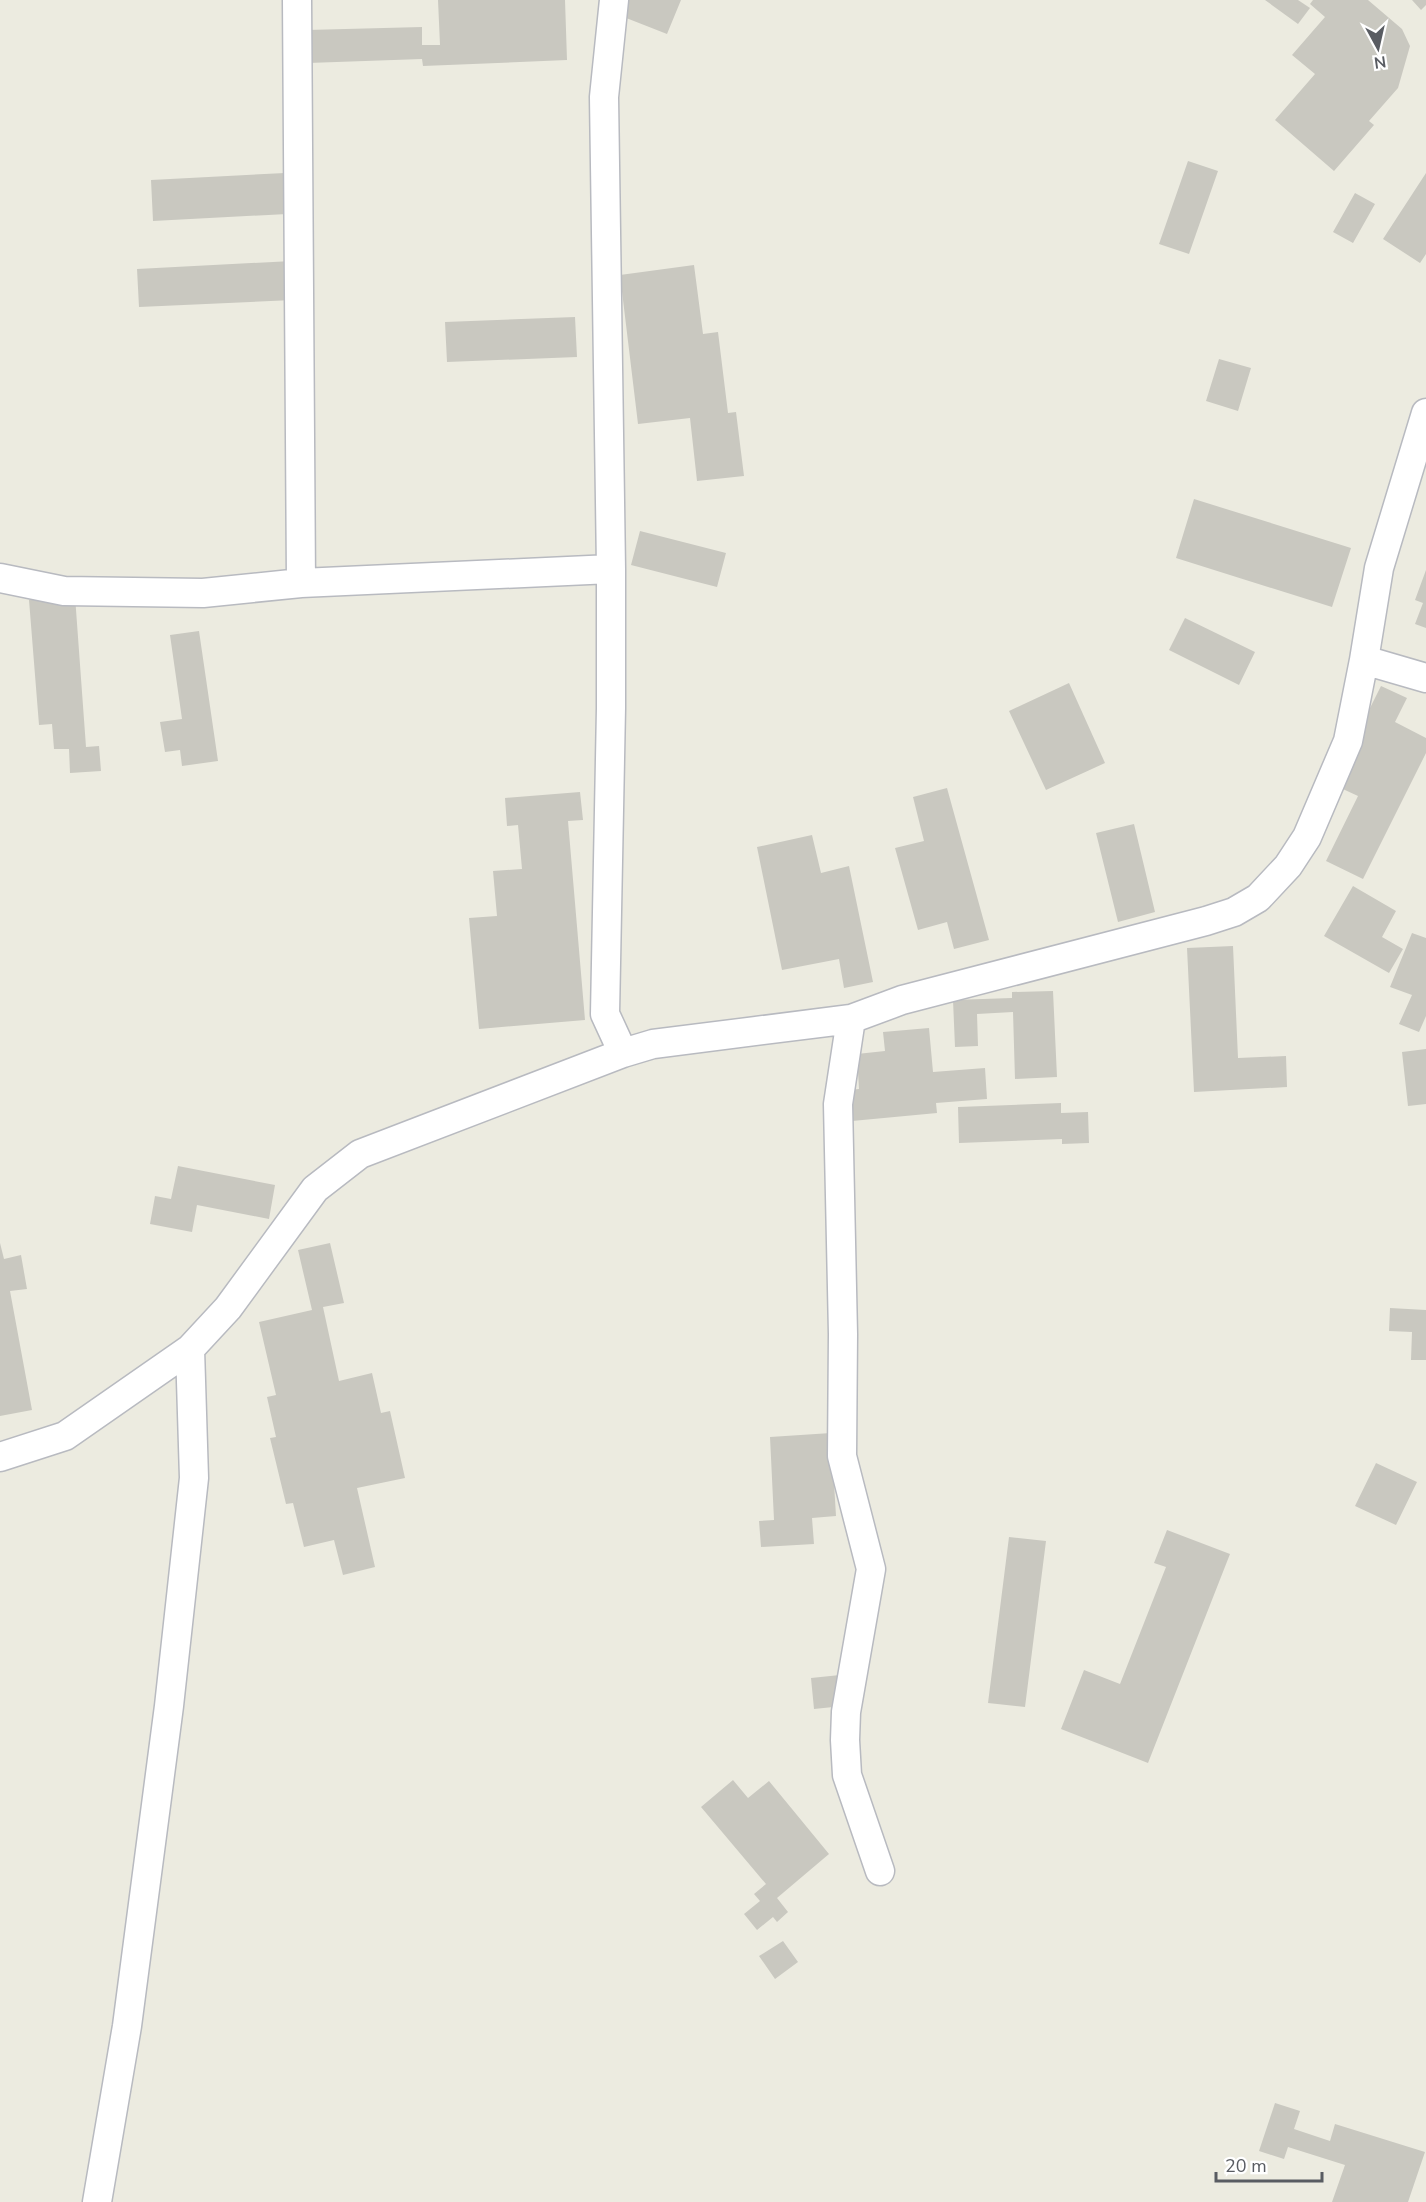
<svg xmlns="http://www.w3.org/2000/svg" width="1426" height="2202" font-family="'Nunito Sans',sans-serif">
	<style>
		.building { fill: #c9c8c0 }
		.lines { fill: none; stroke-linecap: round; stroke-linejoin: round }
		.street-casing { stroke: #b8bac0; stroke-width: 31 }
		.street { stroke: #fff; stroke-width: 28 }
	</style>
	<rect width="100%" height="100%" fill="#ecebe0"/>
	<path class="building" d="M438,0H565L567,60L423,66L422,59L308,63L307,30L422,27V45H440Z
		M622,0H681L667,34L616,14Z
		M1265,0H1298L1310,8L1298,24Z
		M1313,0H1368L1402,29L1410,46L1398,88L1369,121L1374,125L1334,171L1275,120L1315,74L1292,55L1325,17L1310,4Z
		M1412,0H1426V5L1421,10Z
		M1188,161L1218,171L1189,254L1159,244Z
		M285,173L287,214L153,221L151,180Z
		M1426,173V254L1420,263L1383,239Z
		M1355,193L1375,204L1353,243L1333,232Z
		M292,261L293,300L139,307L137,269Z
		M694,265L703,334L718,332L728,413L736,412L744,476L697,481L690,418L638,424L620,275Z
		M575,317L577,357L447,362L445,322Z
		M1219,359L1251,368L1238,411L1206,401Z
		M1194,499L1351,548L1332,607L1176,558Z
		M640,531L726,553L717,587L631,565Z
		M1426,570V628L1415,624L1423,603L1415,600Z
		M75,596L86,747L99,746L101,771L70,773L69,749H54L52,724L39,725L29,600Z
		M1185,618L1255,652L1239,685L1169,650Z
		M199,631L218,761L182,766L180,750L165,752L160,722L182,719L170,635Z
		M1069,683L1105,763L1046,790L1009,711Z
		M1381,686L1407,698L1395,722L1426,738V753L1363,879L1326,861L1358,796L1332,784Z
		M947,788L989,940L954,949L947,922L918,930L895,848L924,841L913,797Z
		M580,792L583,820L568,821L585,1020L479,1029L469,918L497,916L493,871L522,869L518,825L507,826L505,798Z
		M1134,824L1155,912L1118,922L1096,833Z
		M812,835L821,873L849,866L873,982L844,988L839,959L782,970L757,847Z
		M1353,886L1396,911L1382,937L1403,949L1389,973L1324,936Z
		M1412,933L1426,938V1016L1419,1032L1399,1024L1412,995L1390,987Z
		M1233,946L1238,1058L1286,1056L1287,1087L1194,1092L1187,948Z
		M1053,991L1057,1077L1015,1079L1013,1012L977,1014L978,1046L955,1047L953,1000L1012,998V992Z
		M929,1028L933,1072L985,1068L987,1099L936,1103L937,1113L852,1121L849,1090L859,1089L857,1054L885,1051L883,1032Z
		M1426,1049V1104L1408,1106L1402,1052Z
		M1061,1103V1113L1088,1112L1089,1143L1062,1144V1139L959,1143L958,1107Z
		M178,1166L275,1185L269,1219L197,1205L192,1232L150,1224L155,1196L171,1199Z
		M0,1243L4,1259L21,1255L27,1289L10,1291L32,1410L0,1416Z
		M330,1243L344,1303L323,1307L339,1381L372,1373L381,1413L390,1411L405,1478L357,1488L375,1567L343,1575L334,1540L304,1547L293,1503L286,1504L270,1438L276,1437L267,1397L276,1395L259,1322L312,1310L298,1250Z
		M1390,1308L1426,1310V1360H1411L1412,1332L1389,1331Z
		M831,1433L836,1516L812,1518L814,1544L761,1547L759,1521L774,1520L770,1437Z
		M1376,1463L1417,1482L1396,1525L1355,1506Z
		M1167,1530L1230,1554L1148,1763L1061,1729L1084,1670L1120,1684L1166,1567L1154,1563Z
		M1009,1537L1046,1541L1025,1707L988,1703Z
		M840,1675L843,1706L814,1709L811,1678Z
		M733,1780L748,1798L769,1781L829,1854L777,1898L788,1912L777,1922L773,1917L757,1930L744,1914L760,1901L754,1894L766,1884L701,1807Z
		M783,1941L798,1962L775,1979L759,1956Z
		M1275,2103L1300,2111L1294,2129L1330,2141L1335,2124L1425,2152L1408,2202H1332L1345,2165L1288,2147L1284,2159L1259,2151Z"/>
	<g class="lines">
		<g class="street-casing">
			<path id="street" d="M297,0L301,583
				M614,0L604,97L611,569V708L605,1014L623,1053
				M0,578L64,591L203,593L301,583L611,569
				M1364,660L1426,678
				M851,1019L838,1104L843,1334L842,1456L871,1569L846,1712L845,1740L847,1775L880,1871
				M0,1457L65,1436L190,1349L228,1308L315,1189L360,1154L623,1053L653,1044L851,1019L902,1000L1206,921L1234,912L1258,898L1288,866L1307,837L1348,741L1364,660L1379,568L1426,413
				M97,2202L127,2026L169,1706L194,1478L190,1349"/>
		</g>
		<use href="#street" class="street"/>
	</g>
	<g transform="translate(1378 48) rotate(172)" stroke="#ffffff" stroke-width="4.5" paint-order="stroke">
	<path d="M0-4.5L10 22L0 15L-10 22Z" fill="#595c62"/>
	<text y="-9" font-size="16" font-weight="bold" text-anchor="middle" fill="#595c62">N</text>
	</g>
	<path d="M1216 2172v9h106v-9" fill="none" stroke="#595c62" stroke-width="3"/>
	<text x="1225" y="2172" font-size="18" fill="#595c62" stroke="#ffffff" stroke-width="4.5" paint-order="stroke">20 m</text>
</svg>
